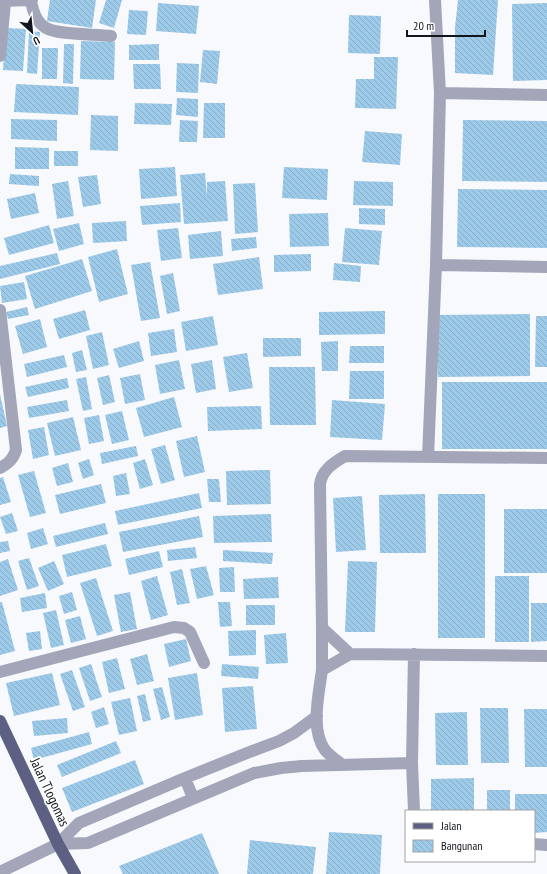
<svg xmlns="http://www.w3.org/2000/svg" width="547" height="874" font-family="'PT Sans Narrow',sans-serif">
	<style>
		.building { fill: url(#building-back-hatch) }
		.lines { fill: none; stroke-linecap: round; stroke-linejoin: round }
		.minor { stroke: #a3a5b9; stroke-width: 12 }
		.major { stroke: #5d6083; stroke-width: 12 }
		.labels { text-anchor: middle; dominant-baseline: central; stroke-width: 3.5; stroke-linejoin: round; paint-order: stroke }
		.street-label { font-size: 14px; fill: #12161c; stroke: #fff }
	</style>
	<defs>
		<pattern id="building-back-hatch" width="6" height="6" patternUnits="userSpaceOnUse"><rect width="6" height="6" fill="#9ecae9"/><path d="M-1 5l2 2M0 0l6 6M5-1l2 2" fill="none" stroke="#87adc7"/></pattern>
	</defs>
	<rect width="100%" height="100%" fill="#f7f9fd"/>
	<path class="building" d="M50,0H96L92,28L47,21Z
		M106,0H122L114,28L99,23Z
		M458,0H498L493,75L455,73V27Z
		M158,3L199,6L196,34L156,31Z
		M547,3V80L513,81L512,4Z
		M129,10L148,11L146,35L127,34Z
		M349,15L381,16L380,54L348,53Z
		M6,28L26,29L23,71L3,70Z
		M29,31L40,32L37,74L27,73Z
		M81,41L115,42L114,80L80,79Z
		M64,44H74L73,84L63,83Z
		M159,44V60H129V45Z
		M42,48H58L57,79H42Z
		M203,50L220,51L217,84L200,82Z
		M374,57H398L396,109L355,108L356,79H374Z
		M177,63L199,64L198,93L176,92Z
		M133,64H160L161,89H134Z
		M16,84L79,87L78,115L14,112Z
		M177,98L198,99V117L176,115Z
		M135,103L172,104L171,125L134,124Z
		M204,103H225V138H203Z
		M91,115L118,116V151L90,150Z
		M11,119L57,120V141L11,139Z
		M180,120L198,121L197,142H179Z
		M463,120L547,121V182L462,181Z
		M365,131L402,134L400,165L362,162Z
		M15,147L49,148V169H15Z
		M54,151H78V166H54Z
		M175,167L177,196L141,199L139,169Z
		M284,167L328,169L327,200L282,198Z
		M205,173L207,197V182L225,181L228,221L184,224L180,175Z
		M10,174L39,176V186L9,184Z
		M97,175L101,204L83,207L78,177Z
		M68,181L74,216L57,219L52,184Z
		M354,181L393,182V206L353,205Z
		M255,183L258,232L235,234L233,184Z
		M458,189L547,190V248L457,247Z
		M35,193L39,213L11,219L7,199Z
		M180,203L181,222L142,225L140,206Z
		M359,208L385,209V225L359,224Z
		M328,213L329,246L290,247L289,214Z
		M126,221L127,241L93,243L92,223Z
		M79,223L84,244L59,251L53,229Z
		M49,225L54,243L9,255L4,238Z
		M178,228L182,258L161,261L157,230Z
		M345,228L382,231L379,265L342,262Z
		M221,231L223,256L190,259L188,235Z
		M256,237L257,248L232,251L231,239Z
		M117,249L128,294L99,302L88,257Z
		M57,253L60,264L0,279V266Z
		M311,254V271L274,272V255Z
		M259,257L263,289L218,295L213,264Z
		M82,259L92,291L35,309L25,276Z
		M150,262L160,318L141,321L131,265Z
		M334,263L361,266L360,282L333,280Z
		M173,273L180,311L167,314L160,276Z
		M24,282L27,299L2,303L0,286Z
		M27,307L29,315L8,319L6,312Z
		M85,310L90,330L59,339L53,319Z
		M385,311V334L319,335V312Z
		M530,314V376L438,377L437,315Z
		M213,316L218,345L186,351L181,322Z
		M536,316H547V367H535Z
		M40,319L47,347L23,354L15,326Z
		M174,329L177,352L151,356L148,333Z
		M102,332L109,365L93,369L86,336Z
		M263,338H301V356L263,357Z
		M139,341L144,361L119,368L113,349Z
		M338,341V371H322L321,342Z
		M350,346H384V363H349Z
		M82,350L87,370L76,372L72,353Z
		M247,353L253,388L229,392L223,357Z
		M64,355L67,367L27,377L24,364Z
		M179,360L185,389L160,394L155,365Z
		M212,360L216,389L196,393L191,364Z
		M269,367H315L316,425H270Z
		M350,371H384V399H349Z
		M140,374L145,400L125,404L120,378Z
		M109,375L115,402L103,405L97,378Z
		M86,377L92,409L83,411L76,379Z
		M67,378L69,388L28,397L25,387Z
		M442,382H547V449H442Z
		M0,394L7,426L0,428Z
		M174,397L182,427L144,437L136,408Z
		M67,400L69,411L29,418L27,407Z
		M332,400L385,404L382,440L330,437Z
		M261,406L262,429L208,431L207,407Z
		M122,411L129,440L112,444L105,415Z
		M99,415L104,441L89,444L84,418Z
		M73,417L81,450L55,456L47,423Z
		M44,427L49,455L33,459L28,430Z
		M197,436L205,472L184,477L176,441Z
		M165,445L175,480L161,484L151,449Z
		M136,446L138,456L102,464L100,453Z
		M89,459L94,475L83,479L78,463Z
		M145,459L153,485L140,489L133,463Z
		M68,463L73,482L57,486L52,468Z
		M270,470L271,504L227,505L226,471Z
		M34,471L46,513L30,517L18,475Z
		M126,473L130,494L116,496L113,476Z
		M3,477L11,502L0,505V478Z
		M207,479H219L221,502H209Z
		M101,484L106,503L60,514L55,495Z
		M199,493L202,508L118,525L115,511Z
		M425,494L426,553H380L379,495Z
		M438,494H485V638H438Z
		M362,496L366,550L336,552L333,498Z
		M504,509H547V573H504Z
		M12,513L18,531L6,534L0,517Z
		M271,514L272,542L214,543L213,516Z
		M199,516L203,537L123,552L119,532Z
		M105,523L108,534L56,547L53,536Z
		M43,528L48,544L31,549L27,533Z
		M8,541L10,551L0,553V542Z
		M106,544L112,566L67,577L62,555Z
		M195,547L197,558L168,561L167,550Z
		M223,550L273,553L272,564L223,561Z
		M159,551L163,567L129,575L125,559Z
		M29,558L39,586L27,590L18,561Z
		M8,559L18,590L0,596V562Z
		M54,561L64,584L48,591L38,568Z
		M348,561L377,562L375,632H345Z
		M206,566L214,595L197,599L190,569Z
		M234,567L235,592H220L219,568Z
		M182,569L190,603L177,605L170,572Z
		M157,576L168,615L151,620L141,581Z
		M495,576H529V642H495Z
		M278,577L279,598L244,599L243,579Z
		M96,578L113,631L97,636L80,583Z
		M72,592L77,610L64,614L59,596Z
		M130,592L137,629L121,632L114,595Z
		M45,593L47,608L22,612L20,598Z
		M0,602H2L15,651L0,655Z
		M218,602H230L232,626L220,627Z
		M531,603H547V641L531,642Z
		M246,605H275V625H246Z
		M56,610L64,645L51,648L43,613Z
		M80,616L86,639L71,643L65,620Z
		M256,630V655L229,656L228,631Z
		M40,631L42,649L29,651L26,633Z
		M286,633L288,663L266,664L264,635Z
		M186,639L191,661L169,667L164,644Z
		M147,654L154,681L137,685L130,659Z
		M117,658L125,689L109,693L102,662Z
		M91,664L102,697L90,701L79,668Z
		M222,664L259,667L258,679L221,676Z
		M72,670L85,707L73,711L60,674Z
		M52,673L60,705L14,716L6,683Z
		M197,673L203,715L175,720L168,678Z
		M253,686L257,729L225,732L222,688Z
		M162,687L170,717L161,720L153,689Z
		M145,694L151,720L143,722L137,696Z
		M130,698L137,731L119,735L111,702Z
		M104,707L109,724L96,728L91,712Z
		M480,708H508L509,763H481Z
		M524,709H547V767H525Z
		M467,712L468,765H436L435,713Z
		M67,718L68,733L34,736L32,721Z
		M89,732L92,744L34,760L31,748Z
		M116,741L121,753L62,777L57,765Z
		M135,760L144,784L72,812L62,788Z
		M474,778V811H431V779Z
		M487,790H510V811H487Z
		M515,794H547V832L534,833V811H515Z
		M329,832L382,835L380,874H326Z
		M202,833L219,874H123L119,866Z
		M250,840L316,847L313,874H247Z"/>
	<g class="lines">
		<path class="minor" d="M0,1L32,0
			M31,1C33,11 36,22 46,28C58,35 96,34 111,36
			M0,56L5,2
			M440,93L547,95
			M436,265L547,267
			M0,310L16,450C13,459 9,463 0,468
			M428,457L436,265L440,93L435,0
			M322,628L350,654
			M414,654L412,763L414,811
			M322,670V628L320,485C321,471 333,463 345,456L547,458
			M0,672L174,627L184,628L190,632L204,663
			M341,764C336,760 329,755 325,750C310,730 319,693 322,670L350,654L547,656
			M185,778L193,798
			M58,844L88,843L254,773L281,768L302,766L412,763
			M534,844L547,845
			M0,872L58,844L79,823L185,778L247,753L279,741L294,733L317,716"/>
		<path class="major" d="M0,721L58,844L75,874"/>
	</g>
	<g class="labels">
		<g class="street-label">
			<text transform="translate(50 792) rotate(65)">Jalan Tlogomas</text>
		</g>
	</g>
	<rect x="405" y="810" width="130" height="52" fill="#ffffff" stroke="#a0a2a4"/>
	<rect x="413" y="823" width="20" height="6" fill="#5d6083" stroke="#a0a2a4"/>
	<text x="441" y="830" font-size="12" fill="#12161c">Jalan</text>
	<rect x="413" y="840" width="20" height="12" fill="url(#building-back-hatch)" stroke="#a0a2a4"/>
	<text x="441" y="850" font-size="12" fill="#12161c">Bangunan</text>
	<g transform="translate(32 32) rotate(153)" stroke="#ffffff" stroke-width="3" paint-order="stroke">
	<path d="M0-3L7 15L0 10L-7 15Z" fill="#12161c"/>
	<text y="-6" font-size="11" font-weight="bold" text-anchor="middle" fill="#12161c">U</text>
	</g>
	<path d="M407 30v6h78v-6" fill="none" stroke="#12161c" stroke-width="2"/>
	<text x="413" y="30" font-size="12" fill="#12161c" stroke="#ffffff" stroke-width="3" paint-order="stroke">20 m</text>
</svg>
